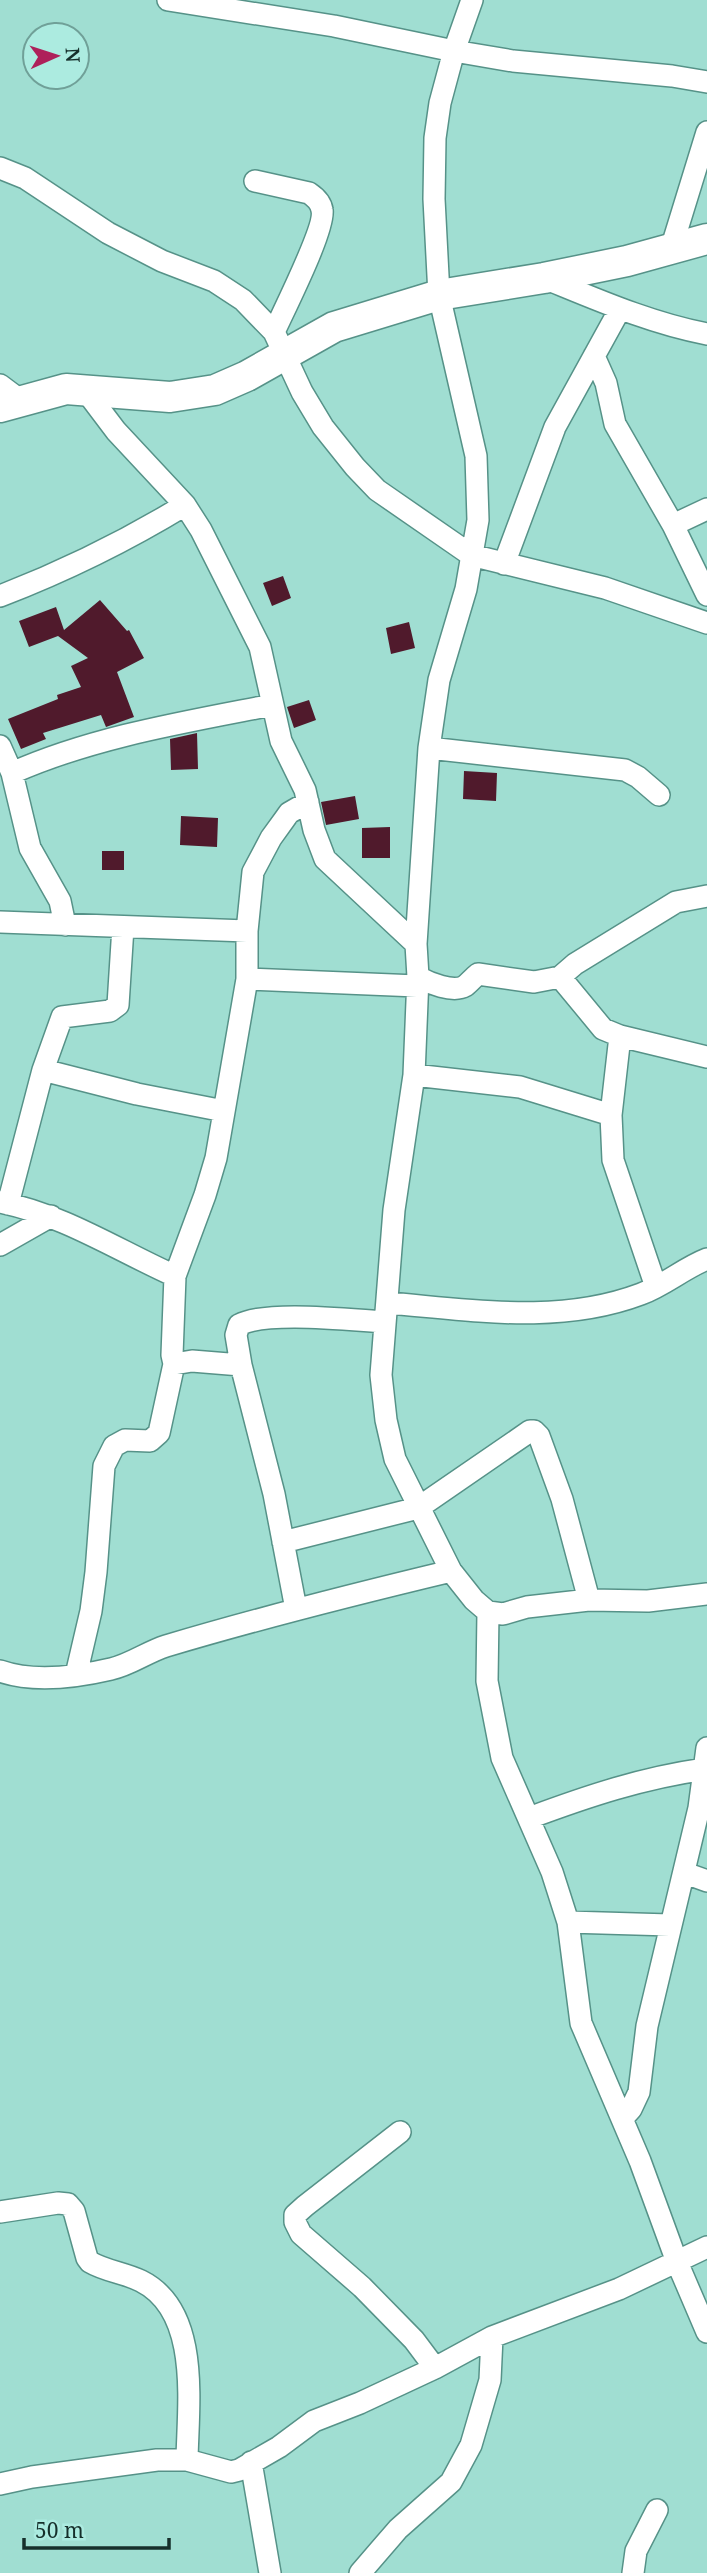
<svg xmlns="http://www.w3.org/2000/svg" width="707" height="2573" font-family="'Noto Serif',serif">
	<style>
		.building { fill: #501a2c }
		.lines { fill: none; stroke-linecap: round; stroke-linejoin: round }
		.street-casing { stroke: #569288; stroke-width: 24 }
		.secondary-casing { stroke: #569288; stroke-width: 33 }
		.street { stroke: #fff; stroke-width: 21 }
		.secondary { stroke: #fff; stroke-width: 30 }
	</style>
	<rect width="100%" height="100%" fill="#a0ded2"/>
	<path class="building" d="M283,576L291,598L272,606L263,583Z
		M100,600L127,631L129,630L144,658L117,672L134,717L106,727L101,715L43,733L46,739L21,749L8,719L58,699L57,695L81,687L71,666L88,658L58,636L29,647L19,621L56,607L64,630Z
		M409,622L415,648L391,654L386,628Z
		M309,700L316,720L294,728L287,707Z
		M197,733L198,769L171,770L170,739Z
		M464,771L497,773L496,801L463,799Z
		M355,796L359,819L326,825L321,802Z
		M181,816L218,818L217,847L180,845Z
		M390,827V858H362V828Z
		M102,851H124V870H102Z"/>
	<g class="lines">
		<g class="street-casing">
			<path id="street" d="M168,0L334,26L454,51L513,61L672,76L707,82
				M472,0L454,51L440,103L435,138L434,199L439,295L476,456L478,520L466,589L439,680L429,748L416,944L418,977L414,1075L394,1210L381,1375L386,1420L395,1459L451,1571L474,1600L488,1612L503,1614L527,1607L589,1600L648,1601L707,1594
				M0,168L25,178L108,233L162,261L214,281L243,300L274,332L302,392L323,427L355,467L377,490L471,555L605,588L707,623
				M255,181L309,193C315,197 321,203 322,210C326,227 284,310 274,332
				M671,249L707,132
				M544,278C598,300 650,323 707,334
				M594,356L606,383L615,424L673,525L707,595
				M0,385L20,400
				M85,390L116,431L185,505L201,530L260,647L281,741L305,790L314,830L325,859L416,944
				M673,525L707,509
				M504,564L555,427L620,309
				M0,596C65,571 126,541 185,505
				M0,746L12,773
				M429,748L625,770L638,777L659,795
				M308,802L289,813L284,820L271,838L253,872L247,931V979L417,986
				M707,896L676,902L575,964L560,977L603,1029L620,1036L707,1057
				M0,922L247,931
				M65,925L60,901L30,848L12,773C93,737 185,722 272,705
				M418,977C429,983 453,993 465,986C469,983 474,977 478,974L534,982L560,977
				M620,1036L611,1115L613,1160L656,1287
				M43,1070L137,1094L224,1111
				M414,1075L520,1087L611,1115
				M0,1202C64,1215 117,1250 175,1276L172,1355L174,1364L159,1433L150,1441L125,1440L114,1446L104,1466L96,1572L91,1611L76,1675
				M8,1204L43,1070L62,1017L110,1011L118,1005L123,927
				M0,1245L51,1216
				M175,1276L205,1195L216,1158L247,979
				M387,1303C472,1310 559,1325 641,1294C665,1285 684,1268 707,1259
				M174,1364L192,1361L241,1365
				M283,1542L418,1508L530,1431H534L539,1436L562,1499L589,1600
				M296,1609L274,1494L241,1365L236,1335L239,1325C266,1310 351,1320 385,1322
				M488,1612L487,1681L502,1758L552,1872L568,1922L581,2023L640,2161L677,2262L707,2332
				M0,1671C34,1683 77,1677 111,1669C130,1665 147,1652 166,1646C260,1618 355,1594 451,1571
				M529,1818C588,1796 642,1778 705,1769
				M685,1873L707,1881
				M568,1922L670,1925
				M622,2119L631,2109L639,2092L647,2026L699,1808L707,1748
				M400,2132L305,2206L295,2215V2222L301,2234L362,2287L414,2340L435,2368
				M0,2212L58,2203L68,2204L74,2211L87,2258L90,2262C105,2271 125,2273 141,2281C201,2311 188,2404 187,2460
				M251,2462L270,2573
				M0,2484L32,2477L157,2460H187L231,2472L239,2470L279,2447L314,2421L360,2403L435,2368L492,2337L619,2289L707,2247
				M360,2573L398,2529L451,2482L471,2445L490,2380L492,2337
				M633,2573L636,2551L657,2510"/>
		</g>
		<g class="secondary-casing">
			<path id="secondary" d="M0,407L66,389L170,397L215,390L247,376L334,327L439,295L544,278L627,261L707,239"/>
		</g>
		<use href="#street" class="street"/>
		<use href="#secondary" class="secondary"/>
	</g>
	<g transform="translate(56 56) rotate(87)"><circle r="33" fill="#acebe0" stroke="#70a098" stroke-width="2"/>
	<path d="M0-5L12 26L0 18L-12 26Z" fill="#ae205a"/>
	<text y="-10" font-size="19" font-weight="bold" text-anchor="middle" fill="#162f2b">N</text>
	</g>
	<path d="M24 2538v10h145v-10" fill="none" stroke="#162f2b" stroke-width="3.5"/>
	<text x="35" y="2538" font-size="21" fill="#162f2b" stroke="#acebe0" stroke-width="5" paint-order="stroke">50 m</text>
</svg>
